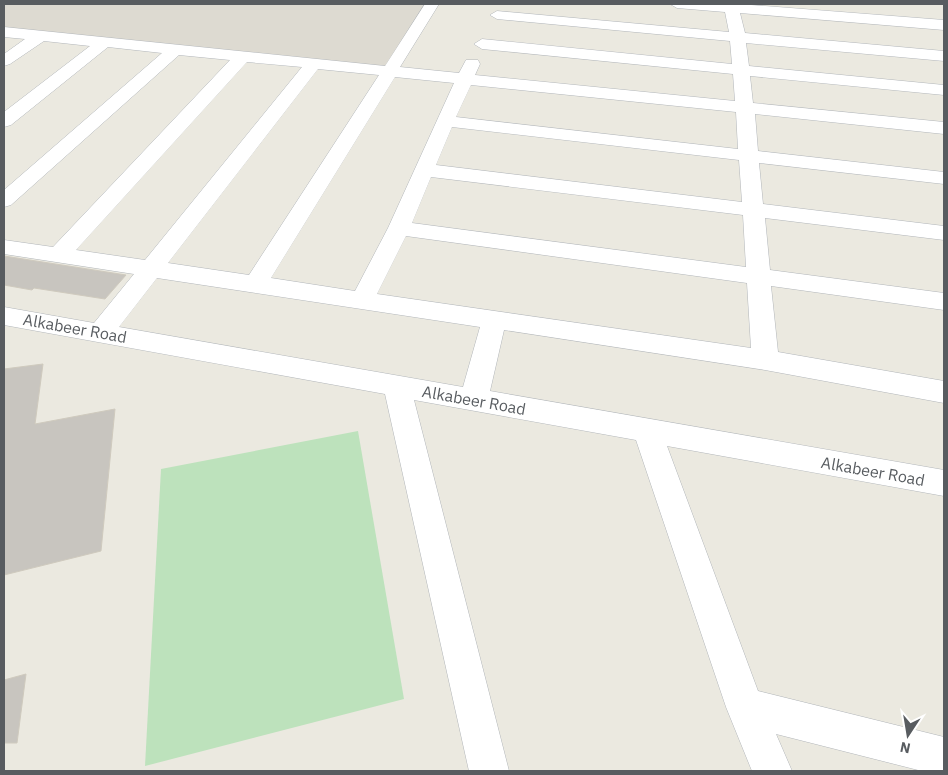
<svg xmlns="http://www.w3.org/2000/svg" width="948" height="775" font-family="'IBM Plex Sans',sans-serif">
	<style>
		.education { fill: #dddad1 }
		.green { fill: #bde2bc }
		.building { fill: #c8c5bf; stroke: #cfcabe }
		.lines { fill: none; stroke-linecap: round; stroke-linejoin: round }
		.minor-casing { stroke: #b2b6ba; stroke-width: 1 }
		.minor { fill: #fff; fill-rule: evenodd }
		.labels { text-anchor: middle; dominant-baseline: central; stroke-width: 4; stroke-linejoin: round; paint-order: stroke }
		.street-label { font-size: 16px; fill: #585c60; stroke: #fff }
	</style>
	<rect width="100%" height="100%" fill="#ebe9e0"/>
	<path class="education" d="M4,4H431L390,71L4,32Z"/>
	<path class="green" d="M358,431L404,699L145,766L161,469Z"/>
	<path class="building" d="M4,256L126,275L105,299L34,288L32,290L4,285Z
		M43,364L35,424L115,409L101,551L4,575V369Z
		M26,674L17,743H4V680Z"/>
	<g class="lines">
		<g class="minor-casing">
			<path id="minor" d="M425,4H439L400,67L459,73L466,60H478L480,64L475,75L735,101L733,74L482,49L474,44L482,39L732,64L730,41L497,19L490,15L497,11L729,32L725,12L677,8L670,4H738L944,20V30L740,13L745,33L944,51V61L746,43L749,66L944,85V95L750,76L753,103L944,122V134L755,114L758,151L944,172V184L759,163L763,204L944,226V240L765,218L770,270L944,293V310L771,286L778,352L944,381V403L765,370L504,330L490,391L944,470V496L667,446L758,691L944,737V771H922L776,734L792,771H752L726,707L636,440L414,400L509,771H469L385,394L4,325V307L94,323L134,274L4,254V240L53,247L230,60L179,55L11,205L4,207V190L162,53L108,47L11,125L4,127V112L90,46L44,41L10,64L4,66V54L25,39L4,37V27L385,66ZM247,62L302,67L145,260L76,250ZM318,69L379,75L249,275L168,263ZM395,77L454,83L388,228L355,291L271,278ZM471,85L736,112L738,149L456,117ZM452,127L739,160L742,202L436,165ZM431,177L743,215L746,267L412,223ZM406,236L747,283L751,348L377,294ZM157,278L480,327L463,387L119,327Z"/>
		</g>
		<use href="#minor" class="minor"/>
	</g>
	<g class="labels">
		<g class="street-label">
			<text transform="translate(75 328) rotate(10)">Alkabeer Road</text>
			<text transform="translate(474 400) rotate(10)">Alkabeer Road</text>
			<text transform="translate(873 471) rotate(10)">Alkabeer Road</text>
		</g>
	</g>
	<rect width="948" height="775" fill="none" stroke="#585c60" stroke-width="10"/>
	<g transform="translate(908 735) rotate(192)" stroke="#ffffff" stroke-width="4" paint-order="stroke">
	<path d="M0-4L9 19L0 12L-9 19Z" fill="#585c60"/>
	<text y="-8" font-size="14" font-weight="bold" text-anchor="middle" fill="#585c60">N</text>
	</g>
</svg>
